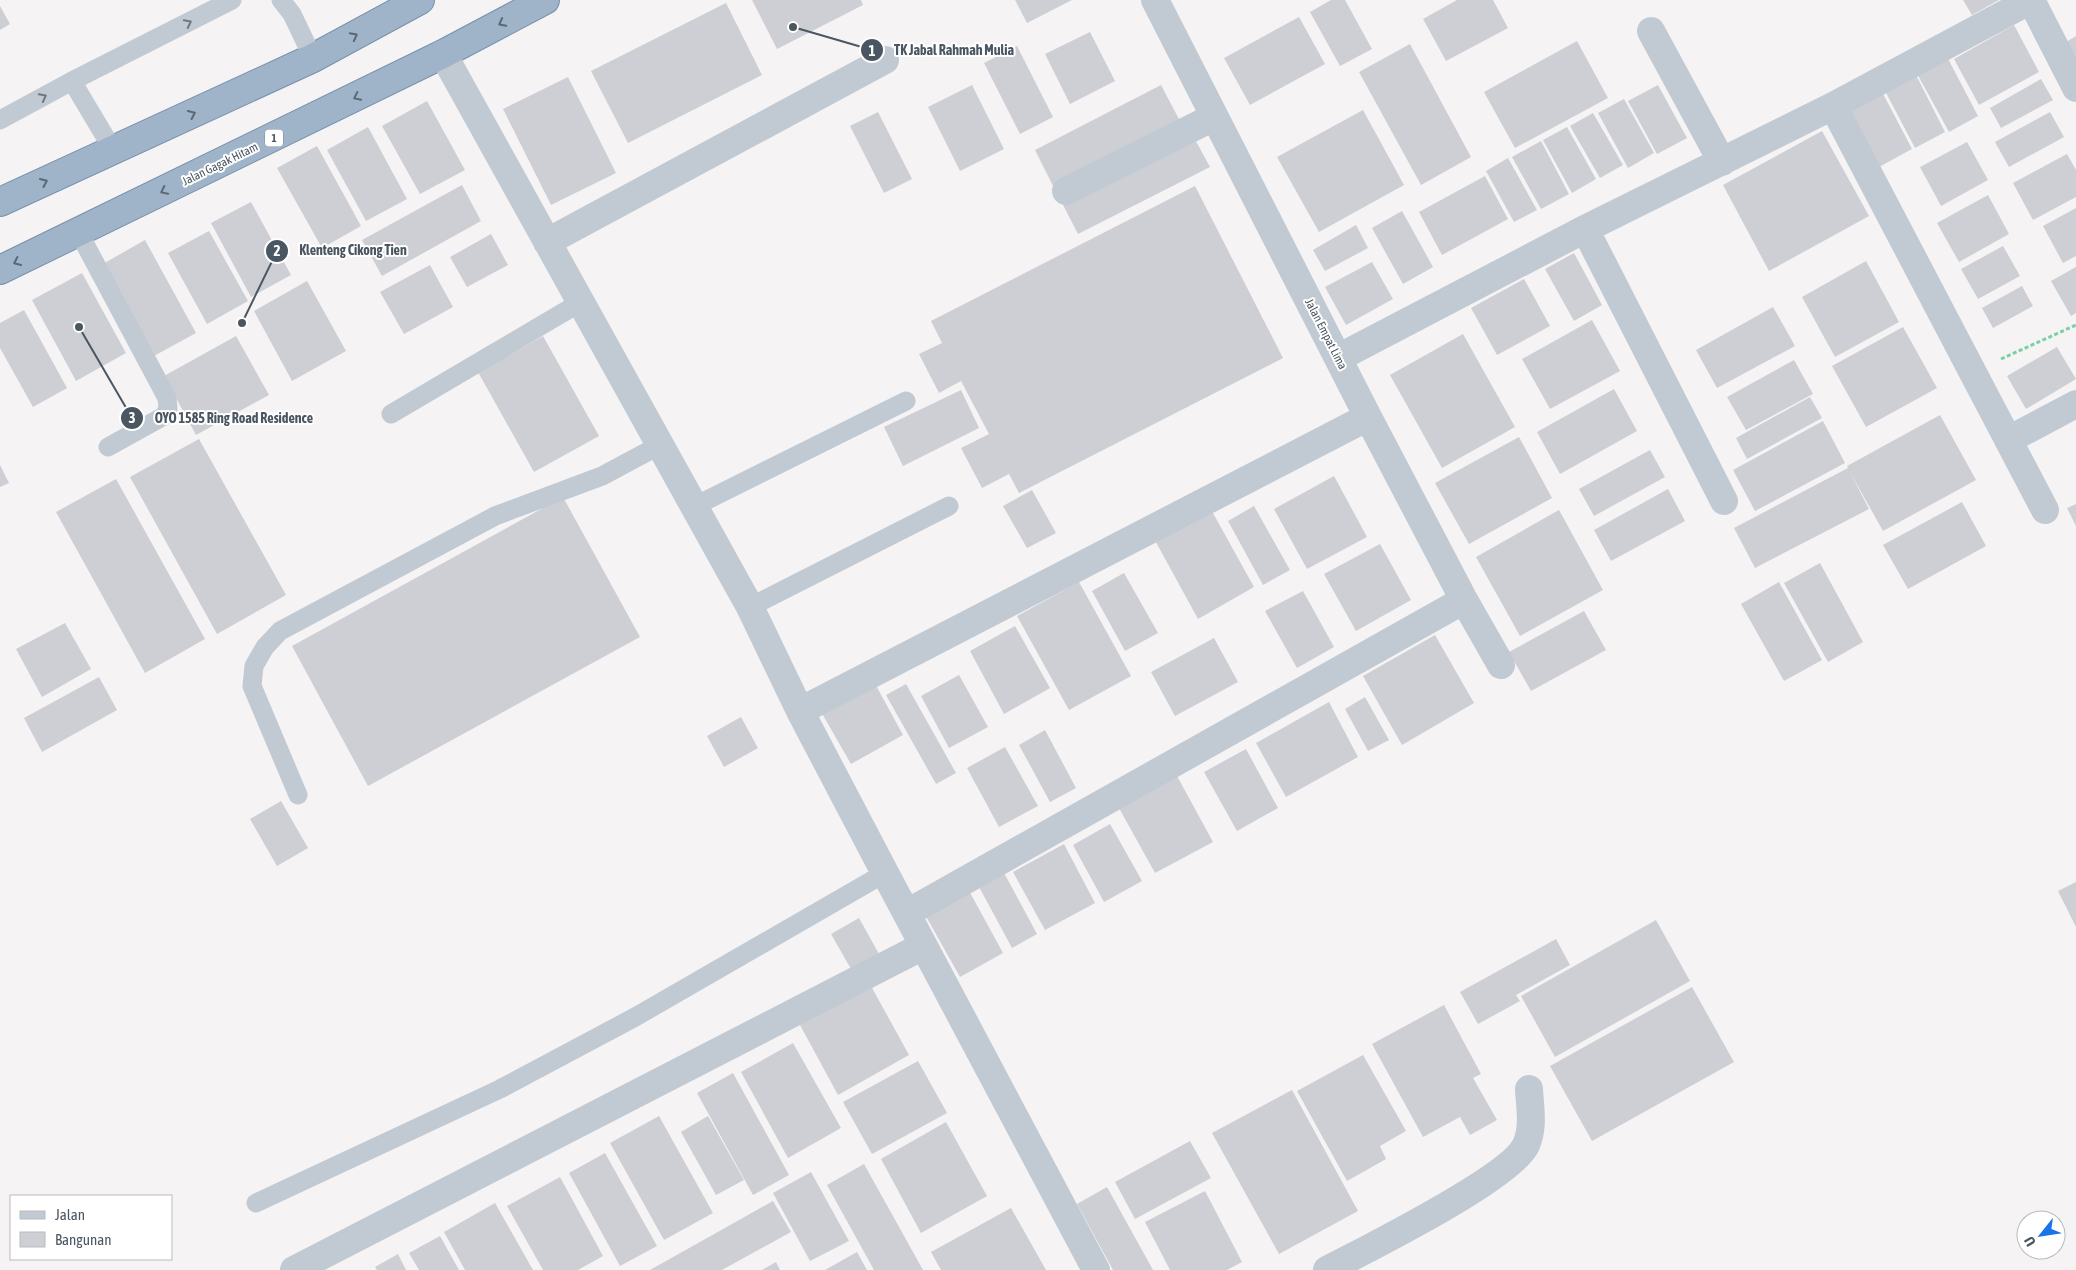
<svg xmlns="http://www.w3.org/2000/svg" width="2076" height="1270" font-family="'Asap Condensed',sans-serif">
	<style>
		.building { fill: #cdcfd5 }
		.lines { fill: none; stroke-linecap: round; stroke-linejoin: round }
		.trunk-casing { stroke: #7690ad; stroke-width: 30 }
		.path { stroke: #7ad0a6; stroke-width: 3; stroke-dasharray: 4 2.5; stroke-linecap: butt }
		.service { stroke: #c1cad2; stroke-width: 19 }
		.minor { stroke: #c1cad2; stroke-width: 28 }
		.trunk { stroke: #9fb4c9; stroke-width: 28 }
		.oneway { stroke: #6e7983 }
		.oneway2 { stroke: #5b6976 }
		.labels { text-anchor: middle; dominant-baseline: central; stroke-width: 4; stroke-linejoin: round; paint-order: stroke }
		.shield { fill: #fff; stroke: #808990; stroke-width: 1 }
		.shield-label { font-size: 11px; font-weight: bold; fill: #4a5661 }
		.street-label { font-size: 12px; fill: #4a5661; stroke: #fff }
		.leader { fill: none; stroke: #4a5661; stroke-width: 2 }
		.callout-dot { fill: #4a5661; stroke: #fff; stroke-width: 2 }
		.mark-label { font-size: 15px; text-anchor: middle; font-weight: bold; fill: #fff }
		.callout-label { font-size: 14px; text-anchor: middle; font-weight: bold; fill: #4a5661; stroke: #fff; stroke-width: 4; stroke-linejoin: round; paint-order: stroke }
	</style>
	<rect width="100%" height="100%" fill="#f5f3f3"/>
	<path class="building" d="M752,0H861L863,5L777,49Z
		M1015,0H1072L1027,23Z
		M1331,0H1345L1372,49L1340,66L1310,12Z
		M1457,0H1493L1508,28L1446,61L1423,19Z
		M1963,0H1999L1972,15Z
		M726,3L762,75L628,143L591,71Z
		M0,6L10,24L0,30Z
		M1299,17L1325,64L1250,105L1224,58Z
		M2014,25L2039,72L1979,105L1954,59Z
		M1090,32L1115,81L1070,104L1045,54Z
		M2076,36V67L2063,44Z
		M1577,41L1608,98L1515,148L1484,92Z
		M1410,44L1471,157L1421,185L1359,72Z
		M1017,46L1053,117L1020,134L984,63Z
		M1945,53L1978,116L1949,132L1915,70Z
		M1914,71L1945,132L1915,148L1883,87Z
		M568,77L616,173L551,205L503,109Z
		M2041,79L2053,100L2001,128L1990,108Z
		M972,85L1004,149L960,171L928,107Z
		M1161,85L1181,123L1054,188L1035,150Z
		M1658,85L1687,138L1657,154L1628,101Z
		M1880,88L1912,149L1879,167L1846,107Z
		M1624,99L1654,153L1628,168L1598,113Z
		M427,101L465,170L420,194L382,126Z
		M1363,110L1404,185L1319,232L1277,157Z
		M878,112L912,179L884,193L850,126Z
		M2050,112L2064,137L2009,167L1995,142Z
		M1593,113L1623,165L1600,178L1570,126Z
		M368,127L407,199L366,221L327,150Z
		M1567,127L1596,179L1572,193L1543,140Z
		M1822,131L1869,216L1769,271L1723,185Z
		M1192,134L1210,167L1078,234L1061,201Z
		M1541,141L1569,194L1541,209L1512,157Z
		M1967,142L1988,180L1941,206L1920,167Z
		M317,146L361,226L322,248L277,168Z
		M2067,154L2076,170V197L2033,220L2013,183Z
		M1508,158L1537,210L1514,222L1486,171Z
		M1485,176L1508,219L1442,255L1419,212Z
		M462,185L481,221L382,276L362,240Z
		M1195,186L1283,358L1019,493L1009,474L982,488L961,448L989,434L961,381L939,393L919,354L942,343L931,321Z
		M1988,195L2009,234L1959,262L1937,223Z
		M251,202L291,275L251,297L211,223Z
		M2076,208V256L2063,263L2043,226Z
		M1402,211L1433,267L1403,284L1372,228Z
		M1356,225L1368,248L1325,271L1313,250Z
		M209,231L248,301L207,324L168,253Z
		M491,234L508,265L467,287L450,257Z
		M145,240L196,333L152,357L101,265Z
		M2003,246L2020,276L1978,299L1961,269Z
		M1574,253L1602,305L1574,321L1545,269Z
		M1866,261L1899,322L1835,357L1802,297Z
		M1372,262L1393,299L1346,325L1325,287Z
		M430,265L453,307L404,334L380,292Z
		M2076,267V313L2071,316L2051,281Z
		M82,273L126,353L76,381L32,300Z
		M1524,279L1550,326L1497,355L1471,308Z
		M307,281L346,351L292,381L254,311Z
		M2022,286L2033,306L1993,328L1982,308Z
		M1773,307L1795,346L1717,388L1696,350Z
		M24,310L67,388L33,407L0,348V323Z
		M1592,320L1620,371L1550,409L1522,359Z
		M1903,327L1937,388L1866,427L1832,366Z
		M1463,334L1515,427L1442,468L1390,375Z
		M236,336L269,395L196,435L164,376Z
		M543,336L599,436L534,472L478,372Z
		M2057,347L2076,379L2026,409L2007,376Z
		M1794,360L1813,394L1746,430L1727,397Z
		M1614,389L1637,431L1560,474L1537,432Z
		M961,390L979,428L903,466L884,427Z
		M1810,397L1822,418L1747,459L1736,438Z
		M1940,415L1976,480L1883,531L1850,472L1869,509L1755,568L1734,528L1848,468L1847,466Z
		M1823,421L1845,463L1755,511L1733,470Z
		M1519,437L1552,498L1469,544L1435,483Z
		M199,439L286,595L217,634L130,477Z
		M1650,450L1665,477L1594,516L1579,489Z
		M0,465L9,483L0,487Z
		M1334,476L1367,537L1307,569L1274,509Z
		M116,479L205,639L145,673L56,512Z
		M1668,489L1685,521L1611,561L1594,530Z
		M1032,490L1056,533L1027,548L1003,506Z
		M563,497L640,637L368,786L292,646Z
		M1962,502L1986,546L1908,589L1883,545Z
		M1208,504L1254,587L1198,619L1152,535Z
		M2076,504V526L2067,508Z
		M1254,506L1290,570L1263,585L1228,521Z
		M1559,510L1603,590L1520,636L1476,557Z
		M1380,544L1411,600L1356,631L1324,574Z
		M1820,563L1863,642L1828,662L1784,583Z
		M1124,573L1158,633L1125,651L1092,591Z
		M1079,582L1131,676L1069,710L1017,616Z
		M1779,582L1822,660L1784,681L1741,604Z
		M1303,591L1334,647L1297,668L1265,611Z
		M1584,611L1606,650L1531,691L1509,652Z
		M65,623L91,669L42,697L16,649Z
		M1015,626L1050,688L1004,714L970,651Z
		M1435,635L1474,703L1402,745L1363,676Z
		M1214,638L1238,682L1175,716L1151,672Z
		M959,675L988,727L949,748L921,696Z
		M99,677L117,710L42,752L24,718Z
		M873,680L903,735L851,764L820,710Z
		M906,684L956,773L936,784L886,695Z
		M1365,697L1389,740L1368,751L1345,709Z
		M1329,702L1358,757L1286,797L1256,743Z
		M741,717L758,748L724,767L707,736Z
		M1045,730L1076,788L1050,802L1019,745Z
		M1005,747L1038,806L999,827L967,768Z
		M1246,749L1278,808L1237,831L1204,772Z
		M1177,776L1213,842L1155,873L1119,808Z
		M281,801L308,848L277,866L250,819Z
		M1110,824L1142,881L1104,902L1073,845Z
		M1064,844L1095,903L1045,930L1013,872Z
		M1003,871L1037,934L1012,948L978,885Z
		M2076,882V927L2058,891Z
		M967,887L1003,953L960,977L923,911Z
		M859,918L879,954L851,969L831,934Z
		M1656,920L1690,981L1555,1057L1521,996Z
		M1556,939L1570,965L1516,995L1520,1001L1478,1024L1460,992Z
		M871,986L909,1055L838,1095L800,1025Z
		M1692,987L1734,1062L1592,1141L1550,1066Z
		M1444,1005L1481,1074L1473,1078L1497,1120L1470,1135L1460,1117L1423,1137L1372,1044Z
		M793,1043L841,1128L788,1158L741,1072Z
		M1363,1055L1406,1131L1380,1146L1386,1159L1347,1181L1297,1091Z
		M918,1061L947,1113L872,1154L843,1102Z
		M733,1073L789,1175L753,1195L697,1093Z
		M1292,1090L1358,1211L1279,1254L1212,1133Z
		M659,1116L713,1213L664,1240L610,1143Z
		M708,1116L744,1180L716,1195L681,1132Z
		M946,1122L987,1196L921,1233L881,1159Z
		M1190,1141L1211,1178L1135,1219L1115,1182Z
		M605,1153L657,1246L620,1266L569,1173Z
		M864,1164L923,1270H874L827,1185Z
		M811,1172L849,1241L810,1261L773,1193Z
		M560,1177L603,1256L578,1270H543L507,1206Z
		M1107,1187L1153,1270H1113L1077,1204Z
		M1205,1191L1242,1262L1227,1270H1170L1145,1222Z
		M773,1201L791,1232L722,1270H650Z
		M495,1203L533,1270H465L444,1232Z
		M1011,1208L1046,1270H941L931,1252Z
		M440,1236L459,1270H419L409,1253Z
		M857,1252L867,1270H825Z
		M398,1254L406,1270H377L375,1267Z
		M776,1262L780,1270H762Z"/>
	<g class="lines">
		<g class="trunk-casing">
			<path id="trunk" d="M0,202L313,58L420,0
				M0,270L443,54L545,0"/>
		</g>
		<path class="path" d="M2001,359L2076,325"/>
		<path class="service" d="M281,0L292,14L313,58
			M72,81L113,150
			M0,120L72,81L232,0
			M79,233L167,398L168,409L164,416L108,447
			M391,414L581,302
			M695,506L906,401
			M750,607L949,506
			M298,795L252,686L254,666L265,647L280,631L495,516L602,476L660,445
			M256,1203L500,1089L637,1016L885,873"/>
		<path class="minor" d="M1155,0L1368,417L1464,600L1501,665
			M2031,0L2076,88
			M1651,31L1722,162
			M443,54L750,607L800,711L885,873L1096,1270
			M1833,106L2045,510
			M1066,191L1214,117
			M1585,229L1724,501
			M547,242L885,60
			M1338,358L1585,229L1833,106L2031,0
			M2008,440L2076,404
			M800,711L1368,417
			M907,913L1464,600
			M294,1270L923,946
			M1327,1270C1365,1250 1511,1178 1526,1145C1534,1127 1530,1108 1529,1089"/>
		<use href="#trunk" class="trunk"/>
	</g>
	<defs><path id="oneway-chevron" d="M-2-3.5L2.5 0L-2 3.5" fill="none" stroke-width="1.6" stroke-linecap="round" stroke-linejoin="round" transform="scale(1.25)"/></defs>
	<g class="oneway">
		<use href="#oneway-chevron" transform="translate(188 23) rotate(-27)"/>
		<use href="#oneway-chevron" transform="translate(43 97) rotate(-28)"/>
	</g>
	<g class="oneway2">
		<use href="#oneway-chevron" transform="translate(502 23) rotate(152)"/>
		<use href="#oneway-chevron" transform="translate(354 36) rotate(-28)"/>
		<use href="#oneway-chevron" transform="translate(357 97) rotate(154)"/>
		<use href="#oneway-chevron" transform="translate(192 114) rotate(-25)"/>
		<use href="#oneway-chevron" transform="translate(44 182) rotate(-24)"/>
		<use href="#oneway-chevron" transform="translate(164 191) rotate(154)"/>
		<use href="#oneway-chevron" transform="translate(17 262) rotate(155)"/>
	</g>
	<g class="labels">
		<rect class="shield" x="265" y="129.5" width="18" height="17" rx="4"/>
		<g class="shield-label">
			<text x="274" y="138">1</text>
		</g>
		<g class="street-label">
			<text transform="translate(220 164) rotate(-26)">Jalan Gagak Hitam</text>
			<text transform="translate(1326 334) rotate(63)">Jalan Empat Lima</text>
		</g>
	</g>
	<path class="leader" d="M793 27L872 50M242 323L277 251M79 327L132 418"/>
	<g class="callout-dot">
		<circle cx="793" cy="27" r="5"/>
		<circle cx="242" cy="323" r="5"/>
		<circle cx="79" cy="327" r="5"/>
		<circle cx="872" cy="50" r="12"/>
		<circle cx="277" cy="251" r="12"/>
		<circle cx="132" cy="418" r="12"/>
	</g>
	<g class="mark-label">
		<text x="872" y="56">1</text>
		<text x="277" y="256">2</text>
		<text x="132" y="423">3</text>
	</g>
	<g class="callout-label">
		<text x="954" y="55">TK Jabal Rahmah Mulia</text>
		<text x="353" y="255">Klenteng Cikong Tien</text>
		<text x="234" y="423">OYO 1585 Ring Road Residence</text>
	</g>
	<rect x="10" y="1195" width="162" height="65" fill="#ffffff" stroke="#b7bbc0"/>
	<rect x="20" y="1211" width="25" height="8" fill="#c1cad2" stroke="#b7bbc0"/>
	<text x="55" y="1220" font-size="15" fill="#4a5661">Jalan</text>
	<rect x="20" y="1232" width="25" height="15" fill="#cdcfd5" stroke="#b7bbc0"/>
	<text x="55" y="1245" font-size="15" fill="#4a5661">Bangunan</text>
	<g transform="translate(2041 1235) rotate(240)"><circle r="24" fill="#ffffff" stroke="#b7bbc0"/>
	<path d="M0-4L9 19L0 12L-9 19Z" fill="#1a73e8"/>
	<text y="-8" font-size="14" font-weight="bold" text-anchor="middle" fill="#4a5661">U</text>
	</g>
</svg>
